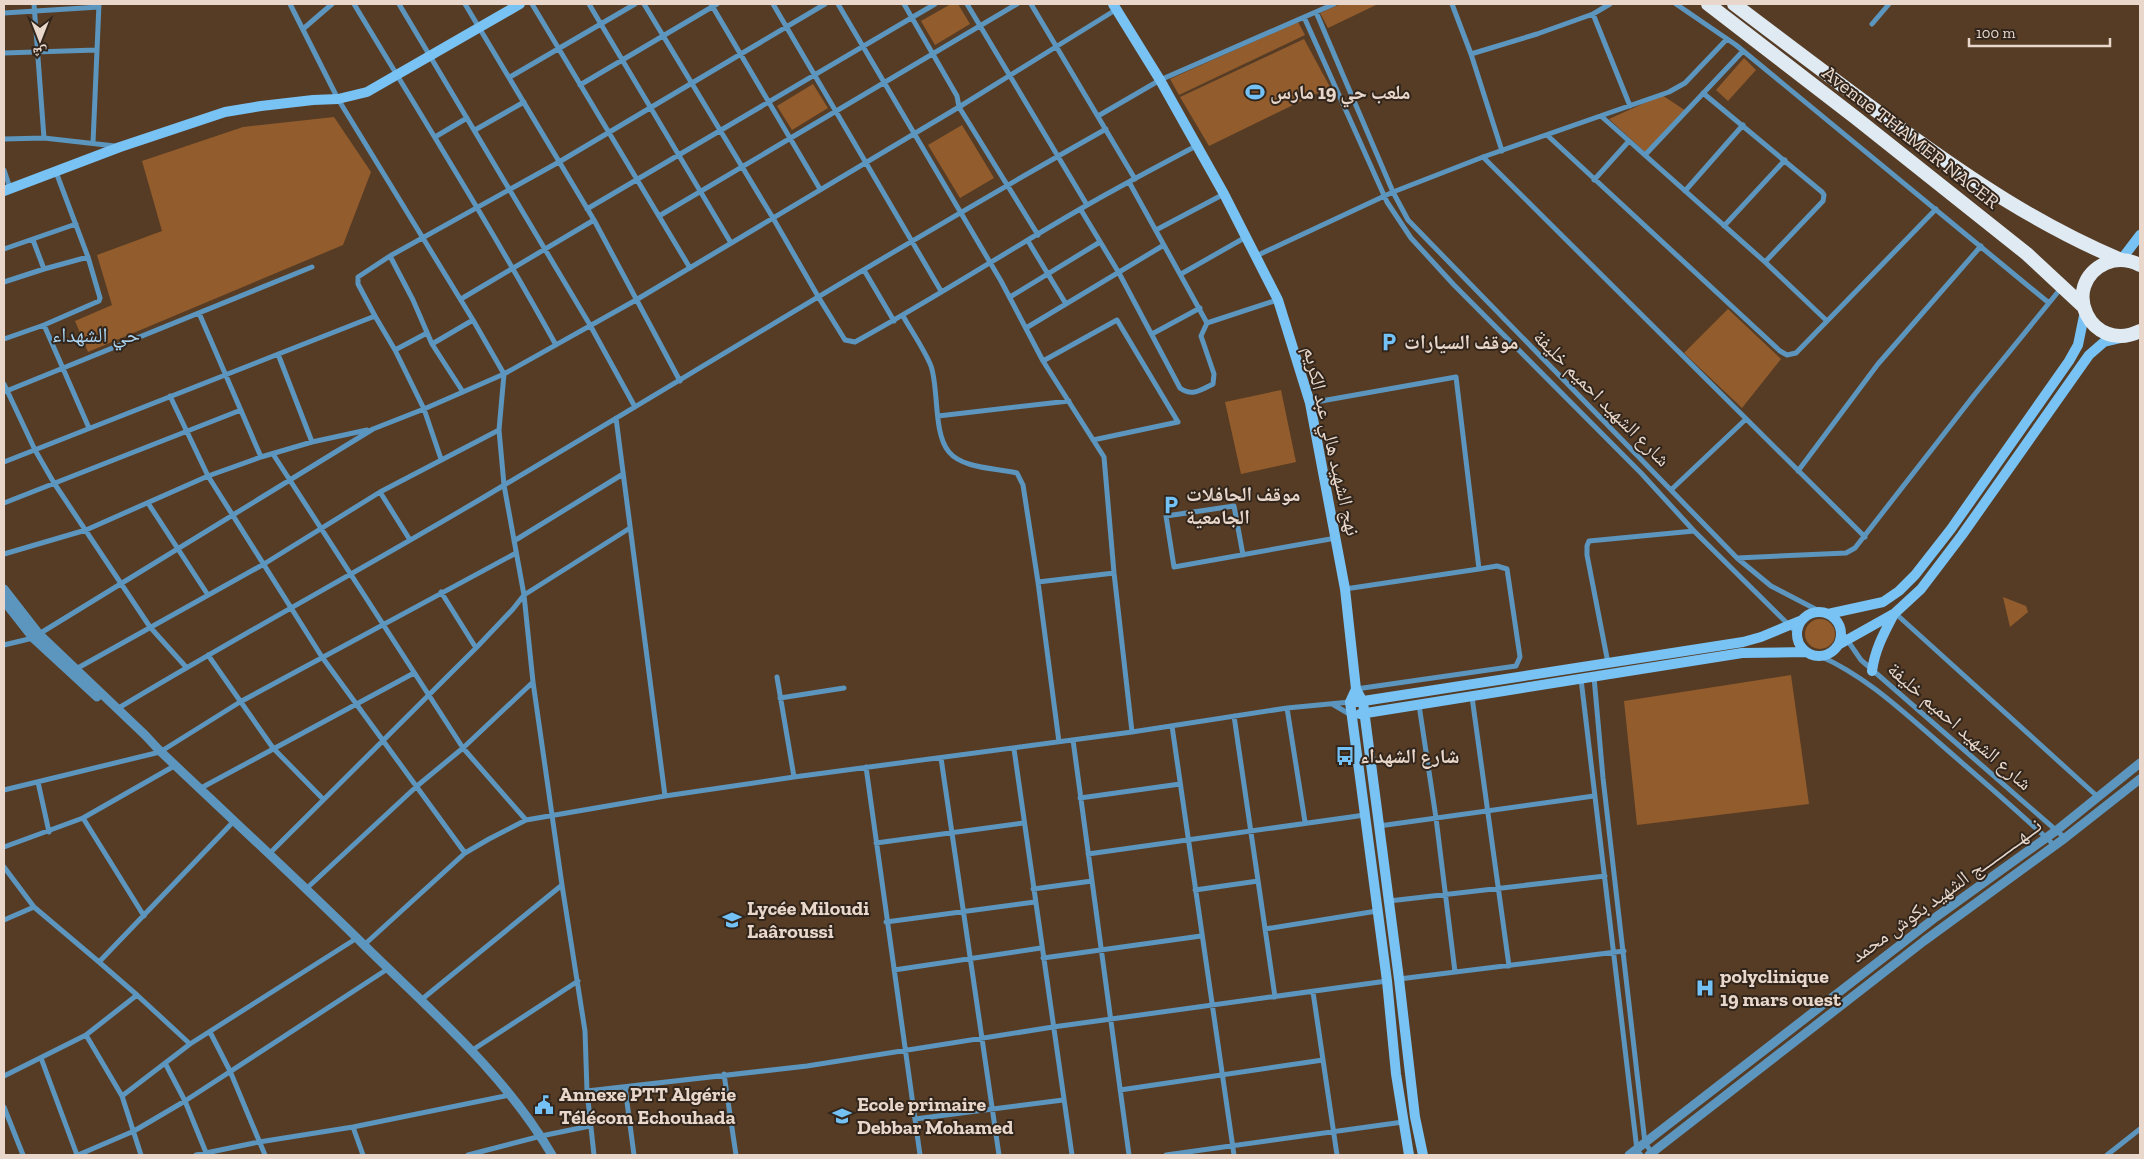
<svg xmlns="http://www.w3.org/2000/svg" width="2144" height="1159" font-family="'Zilla Slab','Noto Naskh Arabic',serif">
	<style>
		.green { fill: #925c2c }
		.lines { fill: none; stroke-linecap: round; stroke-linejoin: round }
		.minor { stroke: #5c95bd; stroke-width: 5 }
		.tertiary { stroke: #5c95bd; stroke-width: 9 }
		.secondary { stroke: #78c2f4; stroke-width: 10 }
		.trunk { stroke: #dfeaf2; stroke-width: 14 }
		.labels { text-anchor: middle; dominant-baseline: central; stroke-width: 4; stroke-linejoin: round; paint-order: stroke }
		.poi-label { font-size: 20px; font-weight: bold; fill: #e8d7ca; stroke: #32261c; text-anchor: start }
		.street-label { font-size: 20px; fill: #e8d7ca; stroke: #32261c }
		.neighbourhood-label { font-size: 21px; fill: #add6f3; stroke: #32261c }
	</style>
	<rect width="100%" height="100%" fill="#563c25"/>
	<path class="green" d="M951,4H958L970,24L935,45L921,21Z
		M1340,4H1378L1328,28L1320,13Z
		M1298,22L1305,35L1179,95L1170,79Z
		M1304,39L1330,87L1209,146L1180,97Z
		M1744,58L1756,70L1728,101L1716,90Z
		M813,84L828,108L792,130L777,106Z
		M1662,95L1686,111L1645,152L1609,119Z
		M334,117L371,172L343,245L88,352L75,321L112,305L97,255L162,231L142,161L243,127Z
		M962,125L994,178L960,198L928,145Z
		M1728,309L1781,359L1742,408L1684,353Z
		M1281,390L1296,462L1241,474L1225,402Z
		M2003,597L2026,606L2028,612L2010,627Z
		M1805 634a15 15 0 1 1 30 0a15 15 0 1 1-30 0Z
		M1791,675L1809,804L1637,825L1624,701Z"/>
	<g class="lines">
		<path class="minor" d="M34,4L44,138L115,146
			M290,4L338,99L473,320L504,374L499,430L504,485L524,595L533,682L562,885L585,1031L587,1091L594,1155
			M354,4C422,117 492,229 556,345
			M399,4L590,325L635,407
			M465,4L594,220L680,381
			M532,4L690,268
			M589,4L731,243
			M644,4L773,218L819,298L845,340L855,342C934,299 1010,249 1089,204C1124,184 1160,165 1196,146
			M711,4L820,189
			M773,4L941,291
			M838,4L1001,281L1043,361L1104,457L1114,573L1132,732
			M904,4L957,96L959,107L1038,235
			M967,4L1087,205
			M1031,4L1135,179
			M1452,4L1471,54L1502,151
			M1676,4L1736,45L2049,303
			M1316,12L1393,192L1408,220L1737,558L1771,586L1821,612
			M4,13L99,7
			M1593,14L1630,106
			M1304,17L1387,202L1411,238L1454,285L1641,473L1694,531L1797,633
			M1872,24L1889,4
			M303,29L332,4
			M4,53L96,50
			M1471,54L1537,34L1593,14L1610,4
			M510,77L635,4
			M580,85L717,4
			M1703,93L1822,192L1824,195L1823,201L1765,262
			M1098,116L1160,80L1334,4
			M1601,116L1765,262L1827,321
			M475,130L524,102
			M1547,135L1780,351L1787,355L1796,353L1936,209
			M435,137L467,118
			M4,139L44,138
			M93,143L99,4
			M1645,155L1743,51
			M1483,157L1865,537
			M4,170L10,188
			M1594,180L1629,141
			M1129,182L1207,323
			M1685,191L1743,125
			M587,209L935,4
			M1081,210L1119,273L1180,388C1192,397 1201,390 1213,384L1214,374L1201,336L1207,323L1277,300
			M659,216L1017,4
			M1724,226L1785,160
			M1156,230L1224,194
			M33,240L44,269
			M1028,241L1066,304
			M4,249L76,224
			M390,256L413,300L432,344L463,392
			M1256,256L1393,192L1483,157L1669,92L1685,83L1727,39
			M864,270L894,321
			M1181,274L1246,237
			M4,282L44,269L88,257
			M1010,297L1100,242
			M461,299L594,220
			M199,313L261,457
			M375,316L358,284V277L390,256L559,162L825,4
			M903,316C912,332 924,349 931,366C939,389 933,433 949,452C963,469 997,468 1017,473L1023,485L1038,582L1059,742
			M44,325L89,428
			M1026,328L1164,245
			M1152,334L1200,308
			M4,339L44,325L99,301L100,298L88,257L56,172
			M432,344L473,320
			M395,350L427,333
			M278,354L312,442
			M1043,361L1117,320L1178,422L1093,440
			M4,384L35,450L54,483L150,627L186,667
			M4,392L312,267
			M170,396L208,476L322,657L465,853
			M1310,403L1456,377L1479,569L1345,589
			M938,416L1069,401
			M616,418L665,796
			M273,454L463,748L526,820
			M4,462L375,316L395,350L424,409L504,374L636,300L959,107L1117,9
			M1798,471L1878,364L1981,246
			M1672,489L1746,419
			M380,492L410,540
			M4,503L241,410
			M148,503L208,595
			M514,541L623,474
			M4,554L86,530L208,476L261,457L312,442L367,430
			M1243,555L1234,506L1166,516L1174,567L1336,538
			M1737,558L1846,553L1855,548L1975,394L2062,287
			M1038,582L1114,573
			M441,592L476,648
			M1895,613L2098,797
			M1841,631L1861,660L2065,838
			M39,634L373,429L424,409L441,459
			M4,645L33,638
			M208,655L273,748L323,799
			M1820,656C1865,676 1900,709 1937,741C1977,776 2017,810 2055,846
			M1608,663L1587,555V546L1589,541L1694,531
			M76,669L264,564L380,492L499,430
			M777,677L794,777
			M1594,677L1603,778L1645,1143L1652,1153
			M1581,679C1599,836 1619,993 1637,1150L1641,1155
			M1356,689L1516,666L1520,657L1507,569L1497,566L1479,569
			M1472,697L1509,966
			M780,698L844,688
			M1334,705L1351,715
			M1419,705L1436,818L1455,972
			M1287,708L1305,822
			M117,709C246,631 378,561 506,484C706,365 904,243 1106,129
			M1234,716L1275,997
			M1172,726L1234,1155
			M1073,740L1129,1155
			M1014,749L1072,1155
			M941,758L999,1155
			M866,767L920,1155
			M38,782L49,832
			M201,788L414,673
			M4,790L160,752L240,702L516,553
			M1080,798L1180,784
			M83,818L144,916
			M1379,826L1594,796
			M876,843L1023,823
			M4,847L83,818L176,765
			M269,854L476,648L513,609L524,595L630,528
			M1088,854L1365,815
			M4,867L34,907L4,920
			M306,889L417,786L463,748L533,682
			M1033,889L1092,881
			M1195,890L1258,881
			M1389,901L1605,876
			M34,907L99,962
			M886,922L1035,902
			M1265,929L1377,911
			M364,945L465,853L489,839L526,820L665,796L794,777L1132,732L1287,708L1350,702
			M1043,958L1201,936
			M894,970L1041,948
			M1399,979L1624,951
			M1313,992L1337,1155
			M137,995L99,962L235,820
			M421,1000L562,885
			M210,1032L230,1071L265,1155
			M86,1035L122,1096L141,1155
			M471,1051L578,981
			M41,1058L77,1155
			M165,1063L185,1101L207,1155
			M724,1074L736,1155
			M4,1076L86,1035L137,995L190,1044L357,938
			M625,1087L634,1155
			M1120,1090L1323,1060
			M587,1091L807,1066L1053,1027L1387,981
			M122,1096L190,1044
			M4,1107L23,1155
			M915,1119L1063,1100
			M353,1127L363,1155
			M78,1155L134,1131L185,1101L389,968
			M196,1155L259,1142L353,1127L510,1095
			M468,1155L541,1136L590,1126
			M1166,1155L1403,1122
			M2107,1155L2140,1129"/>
		<path class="tertiary" d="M4,589L39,634L145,735L158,749C226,814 296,878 364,945C431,1011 504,1073 552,1155
			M4,601L33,638L97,697
			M1629,1155L1936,917L2057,830L2140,763
			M1649,1155L1924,941L2065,838L2140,779"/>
		<path class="secondary" d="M1113,4L1160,80L1224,194L1278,300L1310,403L1345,589L1356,689L1363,702L1399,979L1415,1117L1423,1155
			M4,191L120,147L225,112L261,106L313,100L338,99L367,92L520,4
			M2121,260L2140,235
			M1797 634a22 22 0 1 1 44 0a22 22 0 1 1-44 0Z
			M1828,614L1883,602L1899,591L1915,575L1951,529L2069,361L2078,345L2085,311
			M1838,645L1895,613L1921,589L1962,535L2089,355L2104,342L2121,338
			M1872,671C1875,649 1884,633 1894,614
			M1356,689L1350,702L1387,981L1396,1074L1409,1155
			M1357,702L1743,642L1761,637L1802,620
			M1360,714L1742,653L1806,652"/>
		<path class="trunk" d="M1708,4L1856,118L2027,254L2084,307
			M1734,4C1788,45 1842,86 1897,126C1970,179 2038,225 2121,260
			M2140,265C2130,260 2118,258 2106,263C2058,285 2091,355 2140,331"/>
	</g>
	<defs>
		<g id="stadium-bare" transform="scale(1.5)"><path d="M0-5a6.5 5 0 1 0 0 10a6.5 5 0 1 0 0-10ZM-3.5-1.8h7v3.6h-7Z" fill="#73c1f5" stroke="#32261c" stroke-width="2.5" paint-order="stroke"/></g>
		<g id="parking-bare" transform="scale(1.5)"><path d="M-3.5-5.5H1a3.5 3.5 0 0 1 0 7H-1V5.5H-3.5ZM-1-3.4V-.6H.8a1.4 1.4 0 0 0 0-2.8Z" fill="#73c1f5" stroke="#32261c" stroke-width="2.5" paint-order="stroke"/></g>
		<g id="bus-bare" transform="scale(1.5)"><path d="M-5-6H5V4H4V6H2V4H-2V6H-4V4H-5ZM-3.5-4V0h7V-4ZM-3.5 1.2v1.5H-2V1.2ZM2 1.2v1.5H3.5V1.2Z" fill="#73c1f5" stroke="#32261c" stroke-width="2.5" paint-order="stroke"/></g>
		<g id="school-bare" transform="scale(1.5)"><path d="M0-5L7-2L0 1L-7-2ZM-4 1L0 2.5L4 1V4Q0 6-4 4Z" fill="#73c1f5" stroke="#32261c" stroke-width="2.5" paint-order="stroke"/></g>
		<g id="hospital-bare" transform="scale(1.5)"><path d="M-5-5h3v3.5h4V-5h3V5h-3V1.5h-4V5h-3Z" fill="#73c1f5" stroke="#32261c" stroke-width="2.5" paint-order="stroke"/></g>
		<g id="civic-bare" transform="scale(1.5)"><path d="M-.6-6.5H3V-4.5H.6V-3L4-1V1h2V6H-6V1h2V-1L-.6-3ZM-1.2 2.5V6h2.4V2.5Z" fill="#73c1f5" stroke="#32261c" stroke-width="2.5" paint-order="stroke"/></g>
	</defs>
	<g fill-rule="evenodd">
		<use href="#stadium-bare" x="1255" y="92"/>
		<use href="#parking-bare" x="1389" y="342"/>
		<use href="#parking-bare" x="1171" y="505"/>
		<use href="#bus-bare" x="1345" y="756"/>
		<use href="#school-bare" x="732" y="920"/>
		<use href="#hospital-bare" x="1705" y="988"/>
		<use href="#civic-bare" x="544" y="1105"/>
		<use href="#school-bare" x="842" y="1116"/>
	</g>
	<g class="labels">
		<g class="poi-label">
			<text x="1270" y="92">ملعب حي 19 مارس</text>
			<text x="1404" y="342">موقف السيارات</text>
			<text x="1186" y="494">موقف الحافلات<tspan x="1186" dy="23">الجامعية</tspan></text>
			<text x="1360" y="756">شارع الشهداء</text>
			<text x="747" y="908">Lycée Miloudi<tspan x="747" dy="23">Laâroussi</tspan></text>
			<text x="1720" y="976">polyclinique<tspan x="1720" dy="23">19 mars ouest</tspan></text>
			<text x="559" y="1094">Annexe PTT Algérie<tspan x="559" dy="23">Télécom Echouhada</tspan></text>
			<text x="857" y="1104">Ecole primaire<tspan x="857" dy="23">Debbar Mohamed</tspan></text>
		</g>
		<g class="street-label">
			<text transform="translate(1911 137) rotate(38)">Avenue THAMER NACER</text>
			<text transform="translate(1602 398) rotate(45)">شارع الشهيد احميم خليفة</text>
			<text transform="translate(1332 441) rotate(77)">نهج الشهيد هالي عبد الكريم</text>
			<text transform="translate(1960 726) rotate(41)">شارع الشهيد احميم خليفة</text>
			<text transform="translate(1946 890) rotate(-36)">نـــهـــــــــــج الشهيد بكوش محمد</text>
		</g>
		<g class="neighbourhood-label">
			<text x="96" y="334">حي الشهداء</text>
		</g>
	</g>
	<rect width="2144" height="1159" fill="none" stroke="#e8d7ca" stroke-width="10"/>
	<g transform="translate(40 40) rotate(180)" stroke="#32261c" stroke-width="4" paint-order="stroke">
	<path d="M0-4L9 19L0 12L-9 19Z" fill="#e8d7ca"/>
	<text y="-8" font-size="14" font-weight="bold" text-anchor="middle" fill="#e8d7ca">ش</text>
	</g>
	<path d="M1969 38v8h141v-8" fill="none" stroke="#e8d7ca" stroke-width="2.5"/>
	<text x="1976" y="38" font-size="15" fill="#e8d7ca" stroke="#32261c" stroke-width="4" paint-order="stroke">100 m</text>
</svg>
